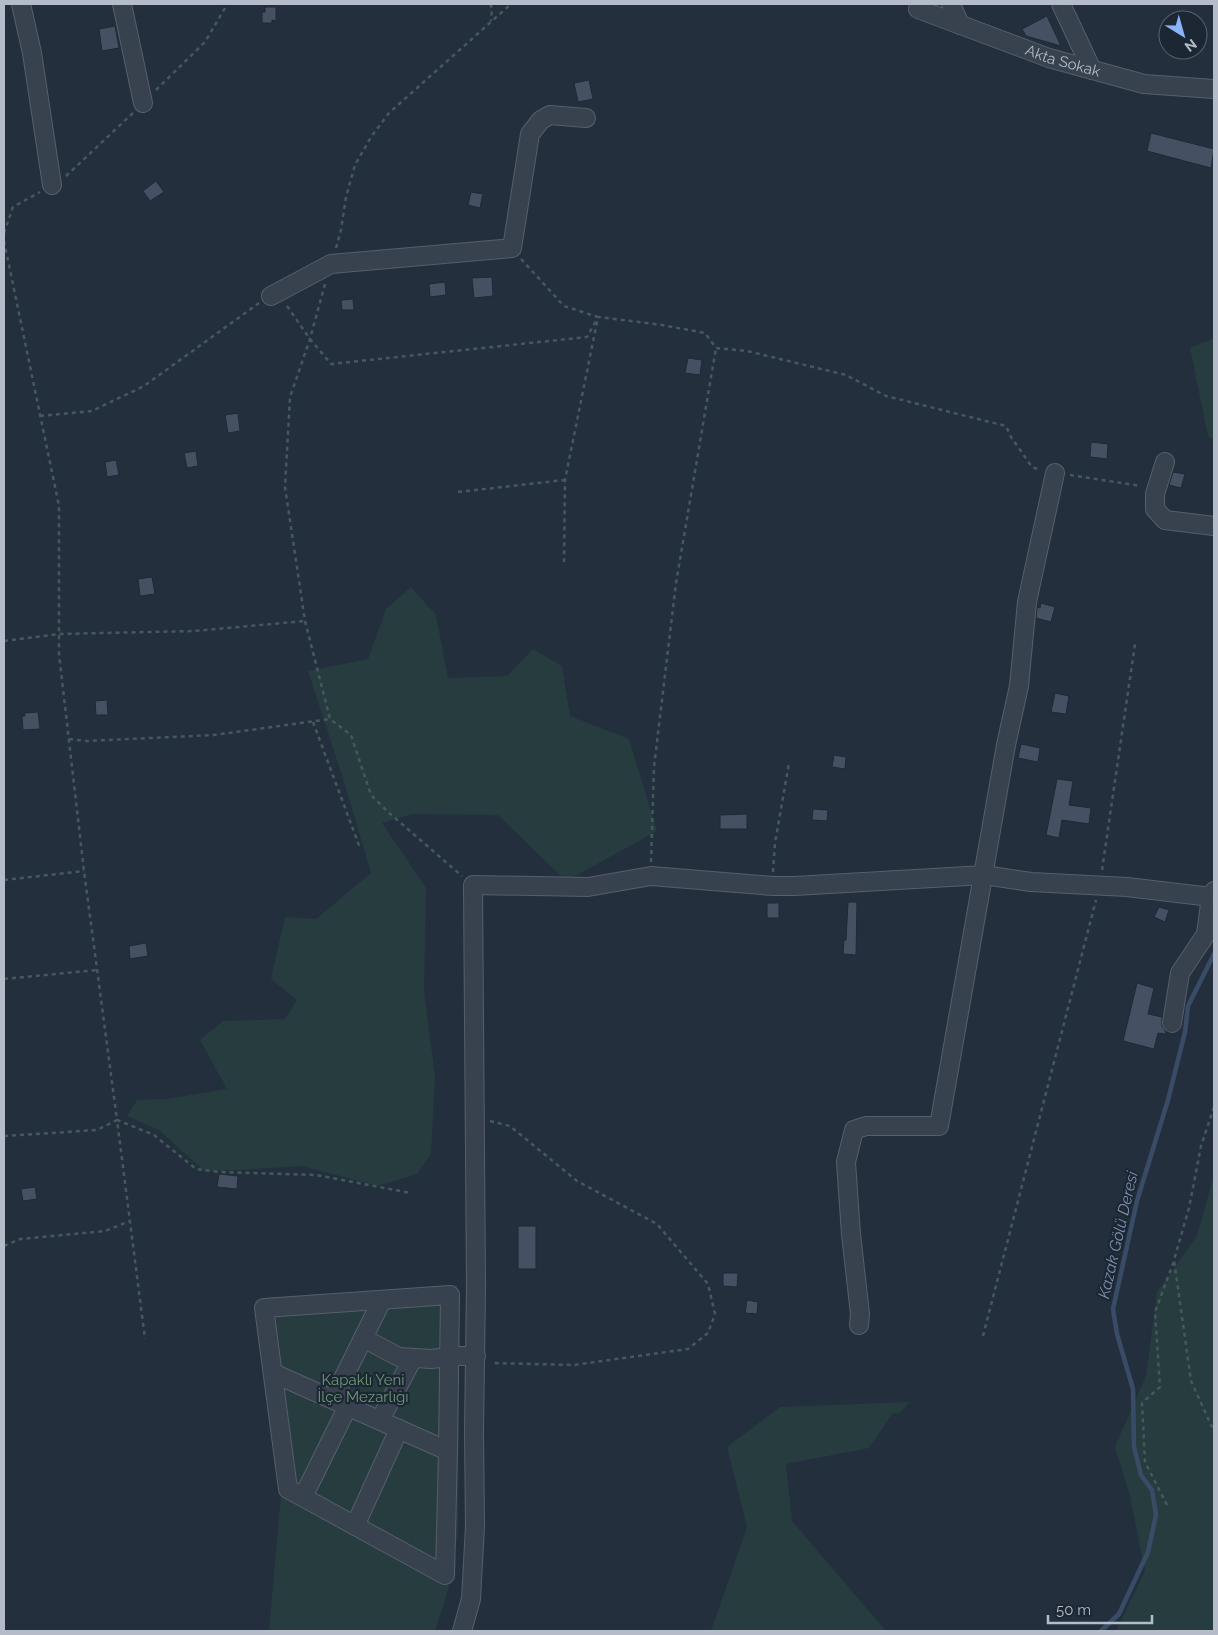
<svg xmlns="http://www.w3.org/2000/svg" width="1218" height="1635" font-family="Raleway,sans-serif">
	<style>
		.green { fill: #263c3f }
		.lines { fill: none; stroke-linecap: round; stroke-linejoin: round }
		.stream { stroke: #394c67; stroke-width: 4.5 }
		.building { fill: #455162; stroke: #1f2835 }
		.minor-casing { stroke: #565f6c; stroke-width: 20 }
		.path { stroke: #44595c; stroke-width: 2.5; stroke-dasharray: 4 4; stroke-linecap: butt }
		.minor { stroke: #38414e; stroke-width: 18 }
		.labels { text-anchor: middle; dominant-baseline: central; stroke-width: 4.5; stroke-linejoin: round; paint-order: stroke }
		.street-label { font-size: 15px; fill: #b4bcc9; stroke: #1d2633 }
		.park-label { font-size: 15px; fill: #6b9a76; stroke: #1d2633 }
		.water-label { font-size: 16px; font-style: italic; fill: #7c92b1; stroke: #1d2633 }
	</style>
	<rect width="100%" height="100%" fill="#242f3e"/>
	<path class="green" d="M1214,335V440L1208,436L1190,348L1214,338Z
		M411,587L436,615L448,678L507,676L533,649L562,666L570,716L629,739L657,831L566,881L498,815L412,814L382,823L426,888L424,991L435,1077L431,1154L417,1174L378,1186L302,1166L240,1170L204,1171L159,1130L127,1116L137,1100L167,1099L227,1089L200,1040L223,1021L285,1019L297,1000L271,979L285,917L316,919L371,873L345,785L308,671L368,659L386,609Z
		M1214,1175V1631H1116L1145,1571L1130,1496L1115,1447L1146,1376L1157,1292L1197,1236Z
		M457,1285L459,1356L458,1533L448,1590L435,1631H269L281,1495L255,1300Z
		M910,1402L900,1413L892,1414L869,1448L786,1464L792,1521L886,1631H711L747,1527L727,1447L780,1407Z"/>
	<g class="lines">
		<path class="stream" d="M1101,1631L1119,1614L1148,1552L1156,1515L1152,1490L1141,1475L1134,1447L1133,1389L1117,1334L1113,1309L1137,1201L1168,1100L1185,1032L1188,1006L1214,954"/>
	</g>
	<path class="building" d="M265,7H276V21L272,20V23H262V12H265Z
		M1047,16L1061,46L1026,36L1022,29Z
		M115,26L119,48L102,51L99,29Z
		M589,80L593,99L578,102L574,83Z
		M1151,133L1214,149L1211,168L1147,151Z
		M156,181L164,192L150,201L143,191Z
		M471,192L483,194L480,208L468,205Z
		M492,277L493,296L474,298L472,278Z
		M445,282L446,295L430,297L429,284Z
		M353,299L354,310H342L341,300Z
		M688,358L702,360L700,375L685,373Z
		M238,413L240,431L228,433L225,415Z
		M1091,442L1108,444L1107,459L1090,457Z
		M196,451L198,466L187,468L184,453Z
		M116,460L119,475L107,477L105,462Z
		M1173,472L1185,474L1181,488L1169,485Z
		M152,577L155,594L140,596L138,579Z
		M1041,603L1055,607L1051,622L1036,618L1037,607L1040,608Z
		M1055,693L1069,696L1066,714L1051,712Z
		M107,700L108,715H96L95,701Z
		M38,712L40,729L23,730L22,716H25L24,713Z
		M1021,744L1040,748L1038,762L1018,758Z
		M834,755L846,757L845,769L832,767Z
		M1057,779L1073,781L1069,805L1091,808L1089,824L1062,820L1059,838L1046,835Z
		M813,809L828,810L827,821L812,820Z
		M747,814V829H720V815Z
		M848,902H857L856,955L843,954L844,940H846Z
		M767,903H779V918H767Z
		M1159,907L1169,910L1165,922L1154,917Z
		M146,943L148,956L130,959L129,946Z
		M1137,983L1154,988L1148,1014L1162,1017V1026L1166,1032L1165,1034L1158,1033L1154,1049L1123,1041Z
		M219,1174L238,1176L237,1189L217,1187Z
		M35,1187L37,1199L23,1201L21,1189Z
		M518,1226H536V1269H518Z
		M723,1273H738L737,1287L723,1286Z
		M747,1300L758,1302L757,1314L745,1313Z"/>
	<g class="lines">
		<g class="minor-casing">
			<g id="minor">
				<path d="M21,4L32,53L52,185"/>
				<path d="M122,4L143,103"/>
				<path d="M951,4L960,25"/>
				<path d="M1061,4L1092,70"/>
				<path id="s1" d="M918,9L1049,58L1144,84L1214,89"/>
				<path d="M271,296L331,264L512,248L530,134L541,120L550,115L586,118"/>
				<path d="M1165,462L1155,494V509L1165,520L1214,526"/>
				<path d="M1172,1023L1180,973L1206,934L1211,897L1214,891"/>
				<path d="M450,1295L448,1451L445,1575L288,1489L264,1308Z"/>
				<path d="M859,1325L860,1314L851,1234L846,1162L854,1130L866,1126H939L1006,745L1019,686L1027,602L1055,473"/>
				<path d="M363,1338L399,1357L431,1359L459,1356H476"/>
				<path d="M273,1373L448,1451"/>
				<path d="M333,1399L382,1300"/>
				<path d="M380,1420L413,1358"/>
				<path d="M303,1497L348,1406"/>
				<path d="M355,1526L399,1429"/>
				<path d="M462,1631L471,1599L475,1526L474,1432L476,1287L473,885L588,887L651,876L773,886H795L984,875L1031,882L1127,887L1211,897"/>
			</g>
		</g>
		<path class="path" d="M490,4L492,8L491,21
			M156,90L205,42L225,8V4
			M66,176L133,113
			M4,233L13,207L40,192
			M4,241L59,506V654L84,871L117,1120L154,1135L196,1169L220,1172L316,1175L410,1193
			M336,248L341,230L346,197L355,165L371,137L389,113L511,4
			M521,259L564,306L598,317L565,480L564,564
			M325,284L310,339L290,397L285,487L305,621L330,719L351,735L371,795L388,812L462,876
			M287,306L310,339L331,364L587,337L598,317L662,325L705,333L716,348L747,351L846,375L886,396L1006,426L1011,437L1032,467L1040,470
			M40,416L92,411L144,386L259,303
			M1070,475L1141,486
			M458,492L565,480
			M4,641L59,634L194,631L305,621
			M313,722L360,848
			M69,739L87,741L214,735L330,719
			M651,862L654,767L676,583L716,348
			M1102,870L1135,644
			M773,872L775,843L789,763
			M4,880L84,871
			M4,979L97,970
			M1214,1107L1201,1146L1189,1208L1174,1260L1191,1381L1211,1425L1214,1429
			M490,1121L510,1126L577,1181L657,1224L708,1284L715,1314L708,1333L688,1349L574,1365L491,1363
			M4,1136L97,1130L117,1120L145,1339
			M4,1246L20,1239L105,1231L130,1221
			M983,1336L1096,900
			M1167,1505L1145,1462L1142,1403L1160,1387L1155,1312L1174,1261"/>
		<use href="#minor" class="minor"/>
	</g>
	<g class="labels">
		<g class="street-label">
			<text stroke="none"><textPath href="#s1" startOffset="154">Akta Sokak</textPath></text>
		</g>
		<g class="park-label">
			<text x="363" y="1380">Kapaklı Yeni<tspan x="363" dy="17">İlçe Mezarlığı</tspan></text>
		</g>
		<g class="water-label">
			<text transform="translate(1118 1235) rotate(-77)">Kazak Gölü Deresi</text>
		</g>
	</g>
	<rect width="1218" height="1635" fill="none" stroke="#b4bcc9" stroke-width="10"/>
	<g transform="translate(1183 35) rotate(143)"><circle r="24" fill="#1d2633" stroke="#59626f"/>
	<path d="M0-4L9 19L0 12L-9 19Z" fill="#8ab4f8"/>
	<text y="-8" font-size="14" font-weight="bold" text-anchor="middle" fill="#b4bcc9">N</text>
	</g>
	<path d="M1048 1615v8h104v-8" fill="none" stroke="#b4bcc9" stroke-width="2.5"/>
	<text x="1056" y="1615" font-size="15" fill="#b4bcc9" stroke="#1d2633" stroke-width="4" paint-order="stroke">50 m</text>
</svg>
